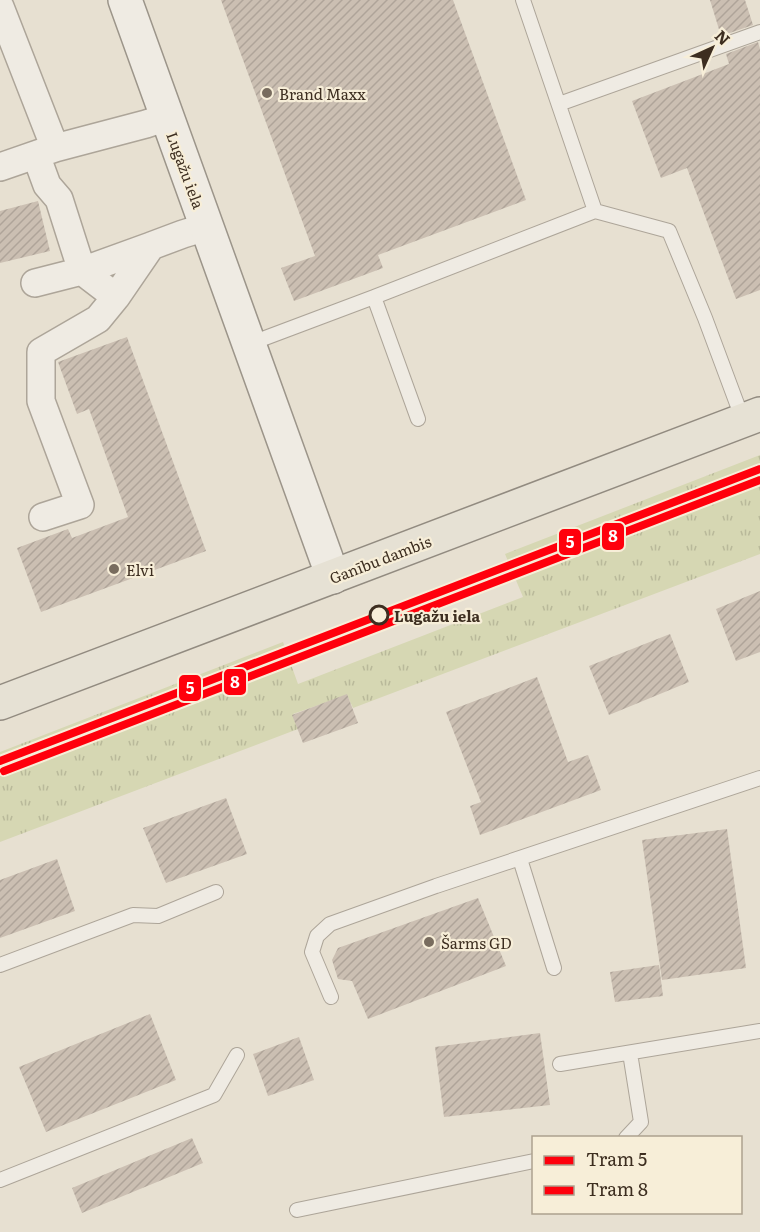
<svg xmlns="http://www.w3.org/2000/svg" width="760" height="1232" font-family="Literata,serif">
	<style>
		.grass { fill: url(#grass-tufts) }
		.building { fill: url(#building-hatch) }
		.lines { fill: none; stroke-linecap: round; stroke-linejoin: round }
		.lane-casing { stroke: #ada599; stroke-width: 16 }
		.street-casing { stroke: #ada599; stroke-width: 30 }
		.secondary-casing { stroke: #9c958a; stroke-width: 36 }
		.primary-casing { stroke: #928b80; stroke-width: 36 }
		.lane { stroke: #efebe3; stroke-width: 14 }
		.street { stroke: #efebe3; stroke-width: 27 }
		.secondary { stroke: #efebe3; stroke-width: 33 }
		.primary { stroke: #e6e1d4; stroke-width: 33 }
		.tram-1-casing { stroke: #f7eed8; stroke-width: 12 }
		.tram-2-casing { stroke: #f7eed8; stroke-width: 12 }
		.tram-1 { stroke: #ff000c; stroke-width: 8 }
		.tram-2 { stroke: #ff000c; stroke-width: 8 }
		.poi-dot { fill: #786c5e; stroke: #f7eed8; stroke-width: 2 }
		.stop-dot { fill: #f7eed8; stroke: #3d2e20; stroke-width: 3 }
		.labels { text-anchor: middle; dominant-baseline: central; stroke-width: 4.5; stroke-linejoin: round; paint-order: stroke }
		.poi-label { font-size: 15px; fill: #3d2e20; stroke: #f7eed8; text-anchor: start }
		.street-label { font-size: 15px; fill: #3d2e20; stroke: #f7eed8 }
		.stop-label { font-size: 15px; font-weight: bold; fill: #3d2e20; stroke: #f7eed8; text-anchor: start }
		.line-badge { stroke: #f7eed8; stroke-width: 2 }
		.badge-label { font-size: 16px; text-anchor: middle; font-weight: bold; fill: #fff }
	</style>
	<defs>
		<pattern id="grass-tufts" width="24" height="20" patternUnits="userSpaceOnUse" patternTransform="scale(1.5)"><rect width="24" height="20" fill="#d6d7b3"/><path d="M3 7l-1-3M5 7V3M7 7l1-3M15 17l-1-3M17 17v-4M19 17l1-3" fill="none" stroke="#b9b99a"/></pattern>
		<pattern id="building-hatch" width="6" height="6" patternUnits="userSpaceOnUse" patternTransform="scale(1.5)"><rect width="6" height="6" fill="#cbbfb2"/><path d="M-1 1l2-2M0 6l6-6M5 7l2-2" fill="none" stroke="#afa499"/></pattern>
	</defs>
	<rect width="100%" height="100%" fill="#e7e0d1"/>
	<path class="grass" d="M760,455V554L353,708L347,695L293,714L298,729L0,842V752L283,642L298,684L523,597L505,554Z"/>
	<path class="building" d="M221,0H453L526,200L378,255L383,268L294,301L281,268L315,256Z
		M710,0H745L753,25L721,36Z
		M758,42L760,49V290L736,299L687,168L661,178L632,101L729,64L726,54Z
		M38,201L50,251L0,263V211Z
		M127,337L206,551L41,612L17,548L68,529L72,538L128,517L89,409L77,414L58,362Z
		M760,591V652L736,661L716,609Z
		M670,634L689,682L609,715L589,666Z
		M537,677L568,762L588,755L601,790L480,835L470,806L481,802L446,712Z
		M347,694L358,723L303,743L292,715Z
		M226,798L247,854L166,883L143,828Z
		M727,829L746,968L662,980L642,840Z
		M57,859L75,911L0,938V880Z
		M478,898L506,966L368,1019L352,981L338,979L332,960L338,948Z
		M659,965L663,996L615,1002L610,972Z
		M150,1014L176,1080L46,1132L19,1067Z
		M540,1033L550,1105L444,1117L435,1047Z
		M299,1037L314,1080L268,1096L253,1054Z
		M192,1138L203,1163L82,1213L72,1188Z"/>
	<g class="lines">
		<g class="lane-casing">
			<path id="lane" d="M559,104L760,32
				M595,211L669,231L705,318L743,420
				M249,344L374,297
				M418,419L374,297L595,211L523,0
				M520,859L554,968
				M0,965L133,915L158,916L216,892
				M331,997L312,952L317,936L330,924L436,886L760,778
				M560,1064L760,1031
				M626,1138L641,1122L630,1053
				M0,1180L214,1095L237,1055
				M297,1210L534,1161"/>
		</g>
		<g class="street-casing">
			<path id="street" d="M0,7L55,148
				M36,155L47,185L59,199L82,271L116,297
				M0,167L55,148L146,124L167,117
				M35,283L82,271L151,246
				M43,517L80,505L41,401V352L98,319L116,297L151,246L183,234L206,227"/>
		</g>
		<g class="secondary-casing">
			<path id="secondary" d="M125,0L333,577"/>
		</g>
		<g class="primary-casing">
			<path id="primary" d="M0,703L760,414"/>
		</g>
		<use href="#lane" class="lane"/>
		<use href="#street" class="street"/>
		<use href="#secondary" class="secondary"/>
		<use href="#primary" class="primary"/>
		<g class="tram-1-casing">
			<path id="tram-1" d="M0,761L760,469"/>
		</g>
		<g class="tram-2-casing">
			<path id="tram-2" d="M4,771L760,480"/>
		</g>
		<use href="#tram-1" class="tram-1"/>
		<use href="#tram-2" class="tram-2"/>
	</g>
	<g class="poi-dot">
		<circle cx="267" cy="93" r="6"/>
		<circle cx="114" cy="569" r="6"/>
		<circle cx="429" cy="942" r="6"/>
	</g>
	<circle class="stop-dot" cx="379" cy="615" r="9"/>
	<g class="labels">
		<g class="poi-label">
			<text x="279" y="93">Brand Maxx</text>
			<text x="126" y="569">Elvi</text>
			<text x="441" y="942">Šarms GD</text>
		</g>
		<g class="street-label">
			<text transform="translate(186 170) rotate(70)">Lugažu iela</text>
			<text transform="translate(380 559) rotate(-21)">Ganību dambis</text>
		</g>
		<g class="stop-label">
			<text x="394" y="615">Lugažu iela</text>
		</g>
	</g>
	<g class="line-badge">
		<rect x="601" y="522" width="24" height="29" rx="6" fill="#ff000c"/>
		<rect x="558" y="528" width="24" height="28" rx="6" fill="#ff000c"/>
		<rect x="223" y="668" width="24" height="28" rx="6" fill="#ff000c"/>
		<rect x="178" y="674" width="24" height="28" rx="6" fill="#ff000c"/>
	</g>
	<g class="badge-label">
		<text x="613" y="542">8</text>
		<text x="570" y="548">5</text>
		<text x="235" y="688">8</text>
		<text x="190" y="694">5</text>
	</g>
	<rect x="532" y="1136" width="210" height="78" fill="#f7eed8" stroke="#ada18e" stroke-width="1.5"/>
	<rect x="544" y="1156" width="30" height="9" fill="#ff000c" stroke="#ada18e" stroke-width="1.5"/>
	<text x="586" y="1166" font-size="18" fill="#3d2e20">Tram 5</text>
	<rect x="544" y="1186" width="30" height="9" fill="#ff000c" stroke="#ada18e" stroke-width="1.5"/>
	<text x="586" y="1196" font-size="18" fill="#3d2e20">Tram 8</text>
	<g transform="translate(712 48) rotate(45)" stroke="#f7eed8" stroke-width="4.5" paint-order="stroke">
	<path d="M0-4.5L10 22L0 15L-10 22Z" fill="#3d2e20"/>
	<text y="-9" font-size="16" font-weight="bold" text-anchor="middle" fill="#3d2e20">N</text>
	</g>
</svg>
